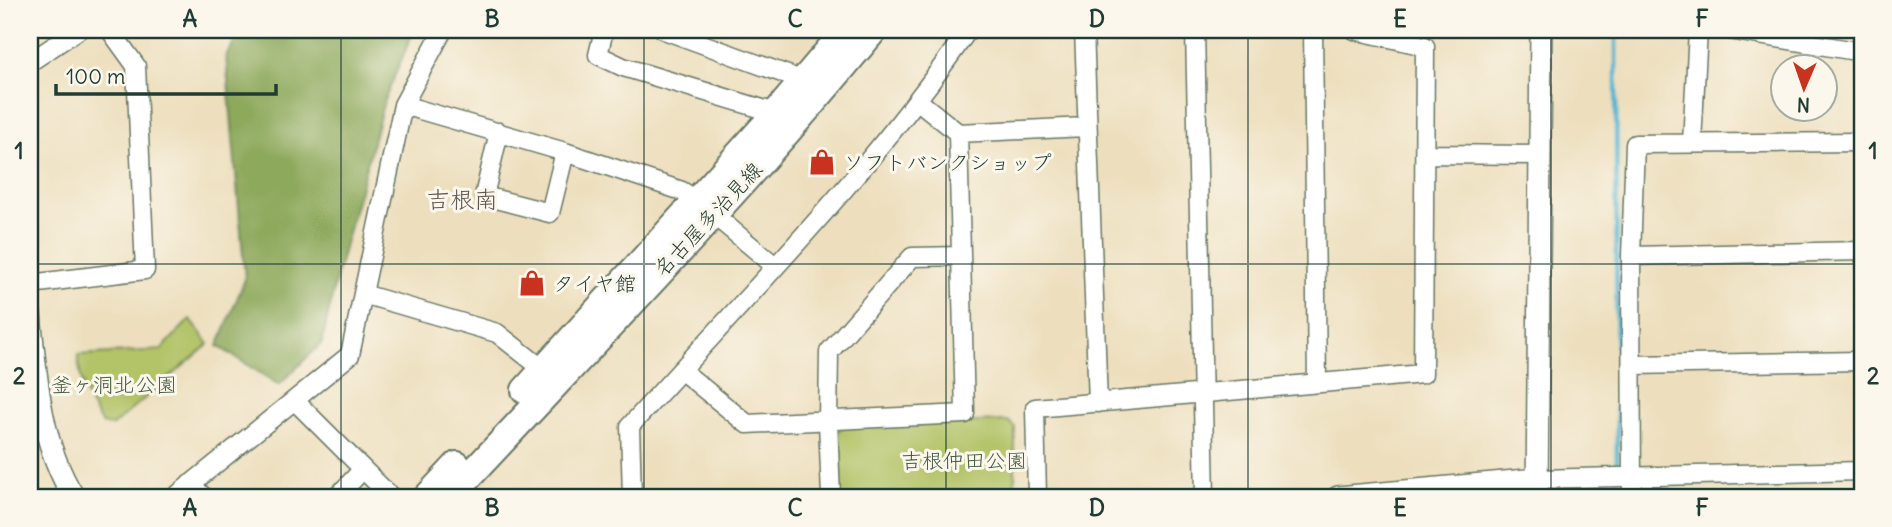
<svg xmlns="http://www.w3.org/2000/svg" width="1892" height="527" font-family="Delius,'Klee One',sans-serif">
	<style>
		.green { fill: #b2c367; stroke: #68804e; stroke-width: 2 }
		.forest { fill: #8da95c; stroke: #567348; stroke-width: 2 }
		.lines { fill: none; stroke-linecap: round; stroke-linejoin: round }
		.stream { stroke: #55b5d3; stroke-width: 4.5 }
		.minor-casing { stroke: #677664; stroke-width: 21 }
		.tertiary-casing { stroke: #677664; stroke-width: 24 }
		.primary-casing { stroke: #677664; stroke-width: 30 }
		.minor { stroke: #fff; stroke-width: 18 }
		.tertiary { stroke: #fff; stroke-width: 21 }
		.primary { stroke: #fff; stroke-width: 26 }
		.grid { fill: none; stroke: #1f3d34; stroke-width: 2; stroke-opacity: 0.55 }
		.labels { text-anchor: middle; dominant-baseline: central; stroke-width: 6; stroke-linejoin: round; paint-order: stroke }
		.poi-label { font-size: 21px; fill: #1f3d34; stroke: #fbf7ec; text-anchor: start }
		.street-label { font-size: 21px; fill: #1f3d34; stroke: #fbf7ec }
		.park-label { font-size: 21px; fill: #445e41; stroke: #fbf7ec }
		.quarter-label { font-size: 24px; fill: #625a51; stroke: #fbf7ec }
		.neatline { fill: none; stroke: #1f3d34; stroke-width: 2.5 }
		.grid-label { font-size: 23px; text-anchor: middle; font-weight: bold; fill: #1f3d34 }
	</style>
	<rect width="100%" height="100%" fill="#fbf7ec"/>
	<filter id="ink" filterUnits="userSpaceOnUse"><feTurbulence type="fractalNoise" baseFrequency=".0143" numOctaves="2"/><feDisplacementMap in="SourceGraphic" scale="14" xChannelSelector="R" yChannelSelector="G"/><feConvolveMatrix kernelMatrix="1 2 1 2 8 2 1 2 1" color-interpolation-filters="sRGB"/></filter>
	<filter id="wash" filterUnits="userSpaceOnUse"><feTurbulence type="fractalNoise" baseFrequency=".00686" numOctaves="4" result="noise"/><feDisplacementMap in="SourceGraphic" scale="28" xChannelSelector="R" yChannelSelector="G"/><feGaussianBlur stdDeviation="1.57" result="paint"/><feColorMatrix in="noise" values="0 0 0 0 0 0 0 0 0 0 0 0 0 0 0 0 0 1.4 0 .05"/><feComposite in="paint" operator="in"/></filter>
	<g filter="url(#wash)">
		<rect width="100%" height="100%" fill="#eddfbe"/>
		<path class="green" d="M190,319L209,344L112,426L102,424C86,399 80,384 78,355L161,350Z
			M1008,421L1015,427V497H839L838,431L844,426Z"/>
		<path class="forest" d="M241,30H414L384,101L337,274L322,343L279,385L218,346L245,279L226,56Z"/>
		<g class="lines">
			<path class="stream" d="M1616,30L1617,472
				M1617,481V497"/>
		</g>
	</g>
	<g filter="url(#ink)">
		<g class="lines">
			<g class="minor-casing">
				<path id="minor" d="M604,30L598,55L623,67L776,113
					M664,30L804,81
					M1084,30L1098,403
					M1195,30L1205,497
					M1313,30L1317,383
					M1729,30L1862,52
					M30,62L78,30
					M917,100L958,133
					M403,105L565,152L682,191L696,200L775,266
					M499,132L484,196L550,213L565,152
					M1692,143L1698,30
					M1426,154L1539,155
					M1631,256L1862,251
					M30,284L145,270L136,66L110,30
					M363,294L497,333L544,370
					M1632,365L1862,361
					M681,370L747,424L965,414L958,133L1086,127
					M295,401L391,497
					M30,429L44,427
					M1537,479L1862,471
					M190,484L204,497
					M175,497L350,355L403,105L443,30
					M337,497L363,469
					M632,497L630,426C746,297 870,173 968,30
					M831,497L828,422L829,352L912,257L961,256
					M1037,497L1035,408L1423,374L1425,46L1354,30
					M1632,497L1631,256L1635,144L1862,142"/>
			</g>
			<g class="tertiary-casing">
				<path id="tertiary" d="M30,314C36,376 40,444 74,497
					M1338,497L1537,479
					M1537,497L1541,30"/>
			</g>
			<g class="primary-casing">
				<path id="primary" d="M525,390L776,113L846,30
					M427,497L457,465
					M450,497C593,343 741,192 874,30"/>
			</g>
			<use href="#minor" class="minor"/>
			<use href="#tertiary" class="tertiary"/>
			<use href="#primary" class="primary"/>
		</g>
	</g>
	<path class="grid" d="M341,30V497M644,30V497M946,30V497M1248,30V497M1551,30V497M30,264H1862"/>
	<defs>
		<g id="shop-bare" transform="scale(2.1)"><path d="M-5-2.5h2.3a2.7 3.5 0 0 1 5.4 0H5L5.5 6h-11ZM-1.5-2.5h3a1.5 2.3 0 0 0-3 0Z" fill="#c8321e" stroke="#fbf7ec" stroke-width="2.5" paint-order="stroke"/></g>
	</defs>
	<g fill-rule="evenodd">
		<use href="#shop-bare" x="822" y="162"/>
		<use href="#shop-bare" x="532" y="283"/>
	</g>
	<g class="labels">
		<g class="poi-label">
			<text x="843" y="162">ソフトバンクショップ</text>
			<text x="553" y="283">タイヤ館</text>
		</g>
		<g class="street-label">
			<text transform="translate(708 219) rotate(-47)">名古屋多治見線</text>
		</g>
		<g class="park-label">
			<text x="114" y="384">釜ヶ洞北公園</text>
			<text x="964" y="460">吉根仲田公園</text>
		</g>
		<g class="quarter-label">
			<text x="462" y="199">吉根南</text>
		</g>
	</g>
	<rect width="1892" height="527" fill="none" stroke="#fbf7ec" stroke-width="77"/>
	<g transform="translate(1804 88) rotate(182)"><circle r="33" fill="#fbf7ec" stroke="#a3ada2" stroke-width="2"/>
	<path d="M0-5L12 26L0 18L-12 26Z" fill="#c8321e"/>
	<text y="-10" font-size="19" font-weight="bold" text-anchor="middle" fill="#1f3d34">N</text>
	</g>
	<path d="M56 84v10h220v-10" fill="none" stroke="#1f3d34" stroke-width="3.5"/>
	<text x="66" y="84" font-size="21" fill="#1f3d34" stroke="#fbf7ec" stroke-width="5" paint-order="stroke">100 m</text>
	<rect x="38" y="38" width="1816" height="451" class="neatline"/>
	<g class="grid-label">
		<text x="190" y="27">A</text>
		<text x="492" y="27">B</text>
		<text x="795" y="27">C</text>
		<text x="1097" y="27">D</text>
		<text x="1400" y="27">E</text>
		<text x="1702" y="27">F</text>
		<text x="19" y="159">1</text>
		<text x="1873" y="159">1</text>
		<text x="19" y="384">2</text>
		<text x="1873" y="384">2</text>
		<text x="190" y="516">A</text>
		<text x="492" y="516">B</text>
		<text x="795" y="516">C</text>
		<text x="1097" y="516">D</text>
		<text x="1400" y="516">E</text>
		<text x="1702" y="516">F</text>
	</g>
</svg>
